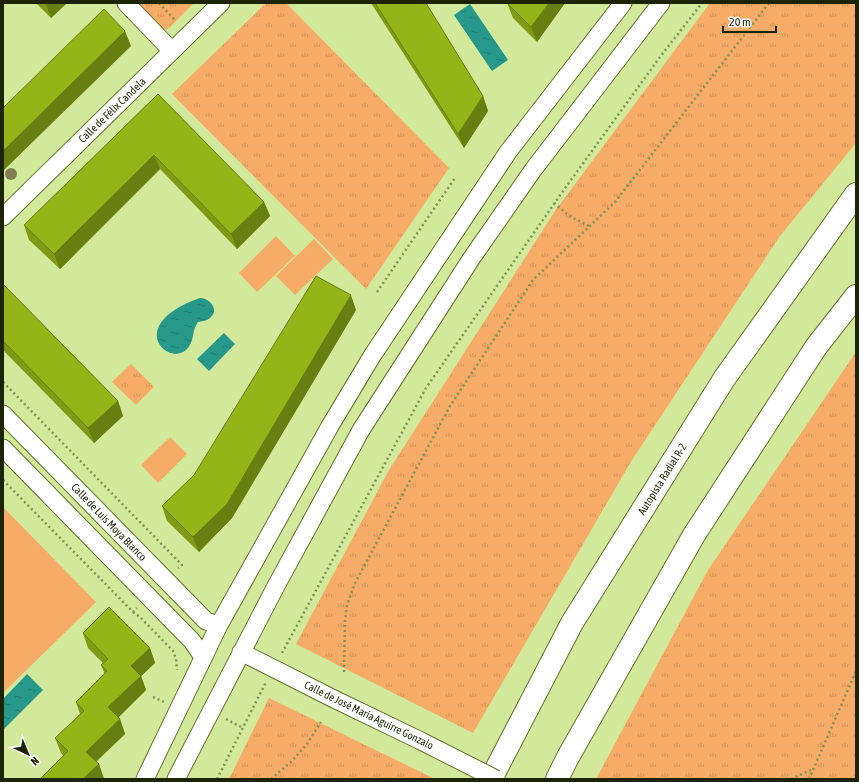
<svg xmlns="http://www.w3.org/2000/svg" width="859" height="782" font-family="'Asap Condensed',sans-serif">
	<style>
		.grass { fill: #f6ab66 }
		.park { fill: url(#park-tufts) }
		.water { fill: url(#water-ripples) }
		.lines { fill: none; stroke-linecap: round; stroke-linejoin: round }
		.minor-casing { stroke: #617429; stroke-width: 19 }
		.highway-casing { stroke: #617429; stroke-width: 24 }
		.path { stroke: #82925a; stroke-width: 2.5; stroke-dasharray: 2 3; stroke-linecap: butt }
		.minor { stroke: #fff; stroke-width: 17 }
		.highway { stroke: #fff; stroke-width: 22 }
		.minor-bridge-casing { stroke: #617429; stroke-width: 19; stroke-linecap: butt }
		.minor-bridge { stroke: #fff; stroke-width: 17 }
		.tree { fill: #7f7f53 }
		.wall { fill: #7f9b15 }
		.shaded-wall { fill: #687e11 }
		.building { fill: #94b418; stroke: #687e11 }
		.labels { text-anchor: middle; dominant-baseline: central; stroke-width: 4; stroke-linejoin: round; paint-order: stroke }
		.street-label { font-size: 11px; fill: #1c2405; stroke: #fff }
	</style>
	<defs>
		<pattern id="park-tufts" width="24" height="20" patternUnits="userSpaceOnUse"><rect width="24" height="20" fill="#f6ab66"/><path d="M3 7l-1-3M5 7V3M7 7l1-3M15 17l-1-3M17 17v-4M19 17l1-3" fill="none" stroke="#d29357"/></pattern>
		<pattern id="water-ripples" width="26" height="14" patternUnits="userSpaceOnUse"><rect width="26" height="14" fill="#26998a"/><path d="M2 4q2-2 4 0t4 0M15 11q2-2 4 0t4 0" fill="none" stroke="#207d6f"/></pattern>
	</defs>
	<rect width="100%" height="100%" fill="#d2e99c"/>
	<path class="grass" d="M276,236L295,256L257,292L239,273Z
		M314,239L333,259L295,295L276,276Z
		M170,437L187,454L158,483L141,465Z
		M3,507L96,602L3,693Z"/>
	<path class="park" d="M131,3H194L168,29H156Z
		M266,3H286L449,168L366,289L172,94Z
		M710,3H856V143L780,236L632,460L473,733L296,644L389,470L555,211Z
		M856,352V779H596L708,570Z
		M131,364L154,387L136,405L112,382Z
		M269,698L435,779H229Z"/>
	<path class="water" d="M470,4L508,60L492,71L454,15Z
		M200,298C210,298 220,310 210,318C207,321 202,321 198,322C191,331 195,342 186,350C174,360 155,348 157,333C159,315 185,303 200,298Z
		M224,333L235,344L209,371L197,359Z
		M27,674L43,690L3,730V699Z"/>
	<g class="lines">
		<g class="minor-casing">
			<path id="minor" d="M126,3L172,51
				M3,217L221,3
				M3,414L206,621L219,625
				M3,448L192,641L203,657
				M241,652L332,698L421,741
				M145,779L219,625L330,426L372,356L508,152L623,3
				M176,779L276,586L361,430L471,259L533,170L661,3"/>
		</g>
		<g class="highway-casing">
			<path id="highway" d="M491,779L572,623L724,379L856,194
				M557,779L568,757L694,535L816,347L856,296"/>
		</g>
		<path class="path" d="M159,3L175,20
			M554,203L569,216L589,226
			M377,292L455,178
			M3,382L182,565L178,568
			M3,480L133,612L137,608
			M133,612L141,618L173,651L176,659L177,670
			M282,653L426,388L563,191L660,57L702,3
			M344,672L345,620L347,605L355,583L450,406L533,280L615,202L769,3
			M153,697L164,702
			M226,719L243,728
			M217,779L266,682
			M271,779L291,762L307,744L321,722
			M791,779L813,769
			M809,779L856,671"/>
		<use href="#minor" class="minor"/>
		<use href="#highway" class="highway"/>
		<g class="minor-bridge-casing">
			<path id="minor-bridge" d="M421,741L496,779"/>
		</g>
		<use href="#minor-bridge" class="minor-bridge"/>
	</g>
	<circle class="tree" cx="11" cy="174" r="6"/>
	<path class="wall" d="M36,3H67L51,18Z
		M371,3H426L483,96L488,111L464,148Z
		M507,3H565L537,42L513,18Z
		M158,94L264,202L270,216L237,249L160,169L60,269L29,240L24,225Z
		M3,284L118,401L123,416L94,443L3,350Z
		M356,310L232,518L199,552L167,521L162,506L194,475Z
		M83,633L150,648L155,663L141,676L146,690L118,717L120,719L125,734L96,762L99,764L104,779H40L64,756L61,753L55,738L80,714L76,702L105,674L101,665L103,663L88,648Z"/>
	<path class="shaded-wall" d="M47,3H67L51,18L46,4Z
		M549,3H565L537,42L531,27Z
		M125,31L131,46L3,171V151Z
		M483,96L488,111L464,148L458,134Z
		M154,155L160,169L60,269L54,254Z
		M264,202L270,216L237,249L231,234Z
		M351,295L356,310L232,518L199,552L193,537Z
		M118,401L123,416L94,443L88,428Z
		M150,648L155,663L141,676L146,690L114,722L108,707L131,666Z
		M120,719L125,734L91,766L86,752Z
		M99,764L104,779H83Z"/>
	<path class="building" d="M375,3H426L483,96L458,134Z
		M507,3H549L531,27Z
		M104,9L125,31L3,151V108Z
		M158,94L264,202L231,234L154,155L54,254L24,225Z
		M316,276L351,295L227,504L193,537L162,506L194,475Z
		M3,284L118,401L88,428L3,341Z
		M109,607L150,648L131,666L141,676L108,707L120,719L86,752L99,764L83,779H40L68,751L55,738L84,711L76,702L107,671L101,665L108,659L83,633Z"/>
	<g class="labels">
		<g class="street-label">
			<text transform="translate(112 110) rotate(-44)">Calle de Félix Candela</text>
			<text transform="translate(662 479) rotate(-58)">Autopista Radial R-2</text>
			<text transform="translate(109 522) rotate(46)">Calle de Luis Moya Blanco</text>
			<text transform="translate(369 715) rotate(26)">Calle de José María Aguirre Gonzalo</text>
		</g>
	</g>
	<rect width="859" height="782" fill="none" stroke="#1c2405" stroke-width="8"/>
	<g transform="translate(28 754) rotate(136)" stroke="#ffffff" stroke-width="3" paint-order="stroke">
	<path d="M0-3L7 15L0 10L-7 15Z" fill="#1c2405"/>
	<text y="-6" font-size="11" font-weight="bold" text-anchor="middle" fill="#1c2405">N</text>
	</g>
	<path d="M723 26v6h53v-6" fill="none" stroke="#1c2405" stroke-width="2"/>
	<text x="729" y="26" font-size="12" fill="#1c2405" stroke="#ffffff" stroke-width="3" paint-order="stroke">20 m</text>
</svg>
